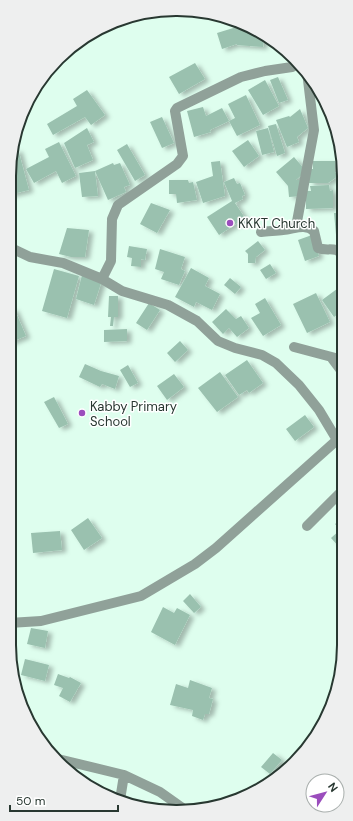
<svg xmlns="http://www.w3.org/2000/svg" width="353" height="821" font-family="'DM Sans',sans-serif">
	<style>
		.building { fill: #9ac1af; filter: url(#shadow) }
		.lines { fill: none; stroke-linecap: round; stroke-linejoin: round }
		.street { stroke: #90a199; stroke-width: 10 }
		.poi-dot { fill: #9b4dbd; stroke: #fff; stroke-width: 1.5 }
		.labels { text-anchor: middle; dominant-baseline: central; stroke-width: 3; stroke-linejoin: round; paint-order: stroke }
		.poi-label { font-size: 13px; fill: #283831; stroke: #fff; text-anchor: start }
		.rim { fill: none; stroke: #283831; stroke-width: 2 }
	</style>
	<defs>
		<filter id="shadow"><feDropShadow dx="4.5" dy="2.5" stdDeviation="2" flood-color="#0004"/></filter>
	</defs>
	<rect width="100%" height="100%" fill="#defeee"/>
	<path class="building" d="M243,25L246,26L248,33L264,36L263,47L237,45V44L222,49L217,33Z
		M195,63L205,79L179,94L169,77Z
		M278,77L288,100L279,103L270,80Z
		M265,80L279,106L263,115L248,90Z
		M87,90L105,115L91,125L85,117L53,135L47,124L77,106L73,99Z
		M246,95L260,125L237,136L229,121L235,118L228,104Z
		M203,107L206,116L222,108L229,121L210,130L211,132L194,137L187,111Z
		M300,109L308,128L297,137L299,142L287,147L276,120L289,116L290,117Z
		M162,117L174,143L162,148L150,122Z
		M276,124L285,153L277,156L268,126Z
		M87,128L94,142L87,145L93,160L75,168L64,143Z
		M268,128L274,152L262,155L256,131Z
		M248,140L259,156L244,167L232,151Z
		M59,142L76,176L62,183L56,171L34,183L26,169L49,157L45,149Z
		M127,144L145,175L135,181L117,150Z
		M18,149L29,190L9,195V176L13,151Z
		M294,157L306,171L296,180H301L302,196L289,197L288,186L276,172Z
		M220,161L225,196L203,203L196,182L213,176L211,162Z
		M313,161H335V172L338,176L328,183H309V169H313Z
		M113,163L114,165L120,163L130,185L124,187L126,192L108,200L95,171Z
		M95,171L98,196L82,197L79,173Z
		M234,178L237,184L240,183L245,195L242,196L243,199L235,203L245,218L219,235L207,217L232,201L224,182Z
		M169,180H188L189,183L193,182L197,200L177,203L176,194H169Z
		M329,185L330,191L333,190V208L306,209V191H311L310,186Z
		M151,203L170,210L157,233L140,224Z
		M343,212V234L336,235L334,213Z
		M67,228L89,230L85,257H71L59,254Z
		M312,235L319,256L305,261L298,240Z
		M258,241L265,250L256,257L255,263H248V254L245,251Z
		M129,246L147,249L145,260L141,259V267L131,266L132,258L127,257Z
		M160,249L185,257L181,269L185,271L179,285L161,279L164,272L155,269Z
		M270,264L276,273L266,279L260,270Z
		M191,268L209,278L205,286L220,294L212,310L196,302L194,307L175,297Z
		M54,269L79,276L67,318L42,311Z
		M82,275L102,280L94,305L76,299Z
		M230,278L241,287L235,294L224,285Z
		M341,286L343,289V310L334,317L322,300Z
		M316,293L330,322L307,333L293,304Z
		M109,296H118V317H114L113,326H110L111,317H108Z
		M265,298L281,325L263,336L251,318L260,313L255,304Z
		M149,303L160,310L147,330L136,323Z
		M14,308L26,336L9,343V310Z
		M226,309L236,319L241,316L249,328L237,337L229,328L223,334L212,322Z
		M127,329V341L104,342V330Z
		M180,341L188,350L175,362L167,353Z
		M247,360L263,383L249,393L247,390L239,395L225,375Z
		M85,364L101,371L119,376L115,389L102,384L100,387L79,377Z
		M128,365L138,383L130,387L120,370Z
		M220,372L238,397L217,412L198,388Z
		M174,374L184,387L167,400L157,386Z
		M54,397L68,424L59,428L44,402Z
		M305,415L314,427L295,441L286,429Z
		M344,517V548L342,547L340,548L331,538L340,530L335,524Z
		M88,518L102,538L84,550L71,530Z
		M60,531L62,550L33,553L31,533Z
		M190,594L201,607L194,613L183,601Z
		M163,607L174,613L177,608L190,615L175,645L151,632Z
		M31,628L48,631L45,648L27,644Z
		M25,659L49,665L45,681L21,675Z
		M58,674L69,678L70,677L81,683L70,702L59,696L63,688L54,685Z
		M190,680L212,688L209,698L213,699L209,714H205L203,720L192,716L193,710L170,705L176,684L188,688Z
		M273,753L282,760L270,774L261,767Z"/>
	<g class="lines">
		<path class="street" d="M296,227L314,130L307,72
			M261,232C268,231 276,231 283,230C295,229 304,223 314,231L318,248C328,252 336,245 343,256
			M9,247L30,257L63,263L102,279L122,291L168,305L197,321L218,341L235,348L262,355L276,363L299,385L319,410L337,440
			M102,279L111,261L112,219L118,205L177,164L183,156L175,111L177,108L241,77L265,71L292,67L298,63
			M294,347L343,360
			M331,357L343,373
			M307,526L344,489
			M9,623L41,621L141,596L195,564L216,548L337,440L343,432
			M54,758L124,775L160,792L184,809
			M120,800L124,775"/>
	</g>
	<g class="poi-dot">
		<circle cx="230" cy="223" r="4"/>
		<circle cx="82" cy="413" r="4"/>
	</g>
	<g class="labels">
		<g class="poi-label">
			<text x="238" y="223">KKKT Church</text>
			<text x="90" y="406">Kabby Primary<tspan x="90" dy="15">School</tspan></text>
		</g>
	</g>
	<path d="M0 0H353V821H0ZM176 16H177A160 160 0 0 1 337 176V645A160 160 0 0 1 177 805H176A160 160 0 0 1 16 645V176A160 160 0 0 1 176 16Z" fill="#eeefef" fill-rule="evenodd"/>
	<path class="rim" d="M176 16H177A160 160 0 0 1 337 176V645A160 160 0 0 1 177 805H176A160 160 0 0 1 16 645V176A160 160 0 0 1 176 16Z"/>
	<g transform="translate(325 793) rotate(54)"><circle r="19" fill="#ffffff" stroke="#a9afad"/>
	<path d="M0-3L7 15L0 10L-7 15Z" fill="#9b4dbd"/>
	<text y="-6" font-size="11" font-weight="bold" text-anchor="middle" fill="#283831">N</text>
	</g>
	<path d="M10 805v6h108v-6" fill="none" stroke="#283831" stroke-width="2"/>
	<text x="16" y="805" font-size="12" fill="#283831" stroke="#ffffff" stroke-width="3" paint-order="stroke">50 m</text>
</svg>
